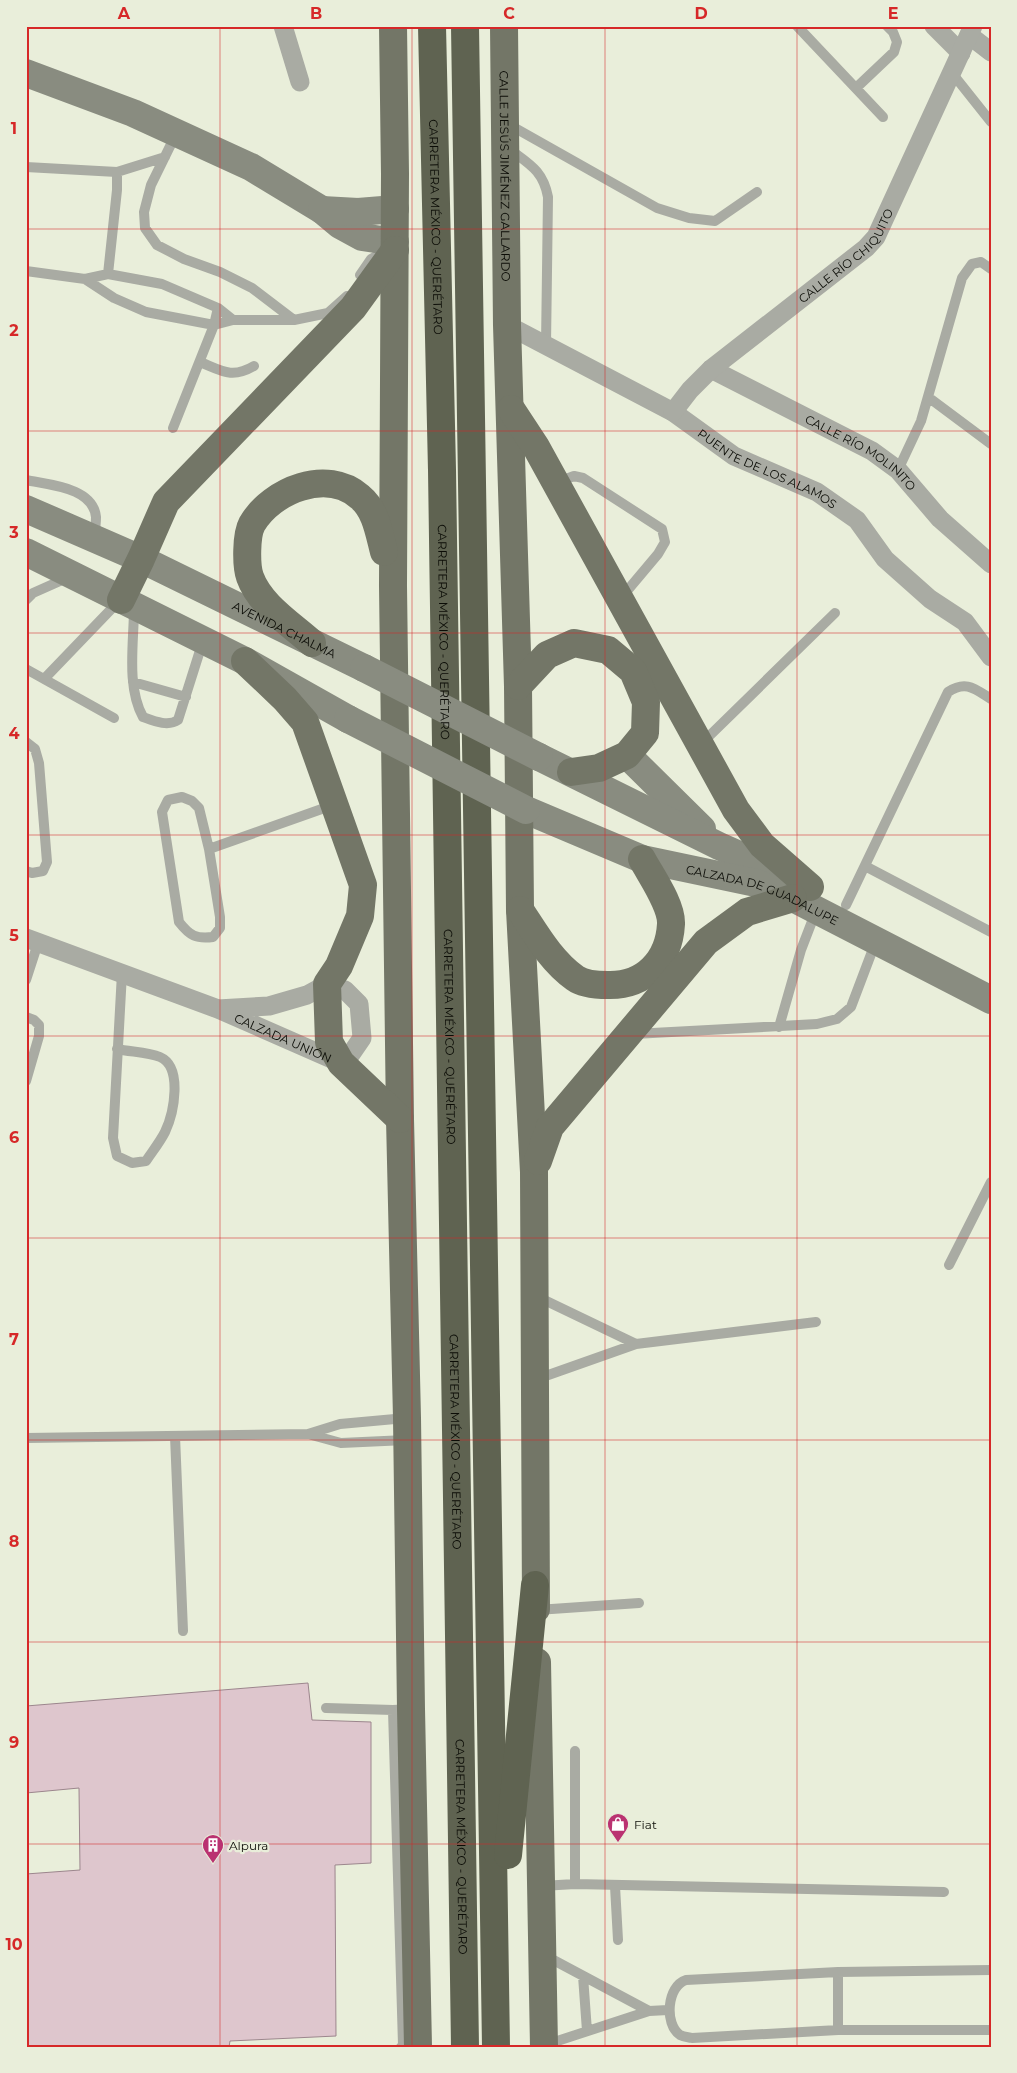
<svg xmlns="http://www.w3.org/2000/svg" width="1017" height="2073" font-family="Montserrat,sans-serif">
	<style>
		.building { fill: #dec6cd; stroke: #9c868d }
		.lines { fill: none; stroke-linecap: round; stroke-linejoin: round }
		.lane { stroke: #a9aba3; stroke-width: 10 }
		.street { stroke: #a9aba3; stroke-width: 19 }
		.secondary { stroke: #898c80; stroke-width: 28 }
		.primary { stroke: #737667; stroke-width: 28 }
		.highway { stroke: #5f6351; stroke-width: 28 }
		.secondary-bridge { stroke: #898c80; stroke-width: 28 }
		.grid { fill: none; stroke: #d62828; stroke-width: 1; stroke-opacity: 0.55 }
		.labels { text-anchor: middle; dominant-baseline: central; stroke-width: 4.5; stroke-linejoin: round; paint-order: stroke }
		.street-label { font-size: 12px; fill: #0b0c06; stroke: #e9eeda }
		.poi-label { font-size: 12px; fill: #0b0c06; stroke: #e9eeda; text-anchor: start }
		.neatline { fill: none; stroke: #d62828; stroke-width: 2 }
		.grid-label { font-size: 16px; text-anchor: middle; font-weight: bold; fill: #d62828 }
	</style>
	<rect width="100%" height="100%" fill="#e9eeda"/>
	<path class="building" d="M308,1683L312,1720L371,1722V1863L335,1865L336,2036L230,2041L229,2047H26V1874L80,1870L79,1788L26,1793V1706Z"/>
	<g class="lines">
		<path class="lane" d="M797,26L883,117
			M952,73L991,122
			M856,88L894,52L897,42L893,32L887,26
			M508,124L657,208L689,218L715,221L757,192
			M176,134L151,185L144,212L145,228L157,245L184,259L220,272L252,288L294,320
			M508,148C529,164 543,170 548,197L546,345
			M26,167L117,172V190L108,274
			M117,172L165,157
			M26,271L85,279L108,274L162,284L218,308L233,320
			M360,275L371,259L383,252
			M85,279L114,298L146,312L214,325L233,320H294L328,313L347,296
			M200,362C222,371 232,379 254,366
			M928,397L991,444
			M173,428L214,325L218,308
			M898,470L921,421L962,278L972,264L981,262L991,269
			M26,480C49,485 93,487 96,517C96,524 95,531 94,537
			M561,487L566,479L574,476L583,478L662,529L665,542L658,554L621,598
			M26,600L33,593L69,577
			M134,608C134,642 126,686 143,717C154,721 168,727 178,720L203,641
			M26,669L114,718
			M45,678L119,601
			M133,682L186,697
			M26,742L35,749L39,763L47,862L43,871L32,873L26,871
			M701,744L835,613
			M182,797L192,801L199,808L209,849L220,917V928L213,937C196,939 190,936 179,922L162,812L168,800Z
			M209,849L333,805
			M865,866L991,932
			M846,905L948,692C966,680 975,689 991,699
			M26,980L38,943
			M26,1017L34,1020L39,1025V1036L26,1081
			M779,1027L801,950L816,911
			M634,1034L817,1024L837,1019L851,1007L876,941
			M117,1049C131,1052 148,1052 160,1057C183,1067 174,1113 165,1132C160,1142 152,1152 146,1161L132,1163L117,1156L113,1138L122,973
			M949,1265L991,1182
			M538,1297L636,1344
			M537,1379L636,1344L816,1322
			M308,1434L340,1424L406,1418
			M175,1436L183,1631
			M26,1438L308,1434L341,1443L406,1440
			M537,1610L639,1603
			M326,1708L393,1710
			M575,1751V1884
			M542,1886L575,1884L944,1892
			M615,1886L618,1940
			M544,1955L649,2011
			M991,1970L838,1972L686,1980C667,1986 664,2024 680,2035C684,2037 688,2037 692,2038L838,2030H991
			M838,1972V2030
			M583,1976L587,2031
			M545,2045L649,2011L668,2010
			M401,2047L403,2045L393,1710L410,1709"/>
		<g class="street">
			<path d="M283,26L300,82"/>
			<path d="M934,26L961,53"/>
			<path d="M969,35L991,52"/>
			<path id="s1" d="M507,325L673,412L734,456L817,492L857,520L885,559L930,599L965,622L991,657"/>
			<path id="s2" d="M711,369L872,451L898,470L940,519L991,564"/>
			<path id="s3" d="M673,412L690,390L711,369L866,248L876,237L973,26"/>
			<path id="s4" d="M26,938L218,1009L341,1063L351,1054L362,1038L359,1004L345,990L327,984L307,995L269,1006L218,1009"/>
		</g>
		<g class="secondary">
			<path d="M26,73L133,113L251,167L322,210L340,225L362,237L395,242"/>
			<path d="M322,210L358,212L395,209"/>
			<path id="s5" d="M26,509L141,559L364,668"/>
			<path d="M26,552L245,661L348,719"/>
			<path d="M627,755L702,829"/>
			<path d="M539,757L719,846L791,878"/>
			<path id="s6" d="M526,810L642,859L756,883L793,898L991,1000"/>
		</g>
		<g class="primary">
			<path d="M393,26L395,174L393,586L400,1119L407,1418L411,1709L418,2047"/>
			<path id="s7" d="M504,26L507,325L518,686L520,910L534,1172L536,1609"/>
			<path d="M511,409L536,447L736,810L762,845L810,887"/>
			<path d="M121,600L141,559L166,502L353,308L395,250"/>
			<path d="M312,643C291,624 260,605 250,577C246,566 246,535 252,524C272,490 327,468 360,497C376,510 379,533 384,552"/>
			<path d="M245,661L285,699L305,722L363,885L360,916L339,966L327,984L329,1042L341,1063L400,1119"/>
			<path d="M518,686L547,655L574,643L608,650L633,671L646,702L645,733L627,755L599,768L571,772"/>
			<path d="M520,910C536,934 551,961 575,978C583,984 598,985 608,985C644,986 669,961 671,924C672,905 651,876 642,859"/>
			<path d="M538,1161L550,1127L706,942L747,912L793,898"/>
			<path d="M537,1662L544,2047"/>
		</g>
		<g class="highway">
			<path id="s8" d="M432,26L442,470L465,2047"/>
			<path d="M465,26L496,2047"/>
			<path d="M508,1855L535,1585"/>
		</g>
		<path class="secondary-bridge" d="M364,668L539,757
			M348,719L526,810"/>
	</g>
	<path class="grid" d="M220,26V2047M412,26V2047M605,26V2047M797,26V2047M26,229H991M26,431H991M26,633H991M26,835H991M26,1036H991M26,1238H991M26,1440H991M26,1642H991M26,1844H991"/>
	<defs>
		<g id="shop-pin" transform="scale(1.125)"><path d="M0 17L-7.5 6A9.5 9.5 0 1 1 7.5 6Z" fill="#ba3271" stroke="#e9eeda"/><path d="M-5-2.5h2.3a2.7 3.5 0 0 1 5.4 0H5L5.5 6h-11ZM-1.5-2.5h3a1.5 2.3 0 0 0-3 0Z" fill="#fff"/></g>
		<g id="building-pin" transform="scale(1.125)"><path d="M0 17L-7.5 6A9.5 9.5 0 1 1 7.5 6Z" fill="#ba3271" stroke="#e9eeda"/><path d="M-4-6H4V6H1V3H-1V6H-4ZM-2.5-4.3h1.7v1.8h-1.7ZM.8-4.3h1.7v1.8H.8ZM-2.5-1h1.7V.8h-1.7ZM.8-1h1.7V.8H.8Z" fill="#fff"/></g>
	</defs>
	<g fill-rule="evenodd">
		<use href="#shop-pin" x="618" y="1824"/>
		<use href="#building-pin" x="213" y="1845"/>
	</g>
	<g class="labels">
		<g class="street-label">
			<text stroke="none"><textPath href="#s7" startOffset="150">CALLE JESÚS JIMÉNEZ GALLARDO</textPath></text>
			<text stroke="none"><textPath href="#s8" startOffset="201">CARRETERA MÉXICO - QUERÉTARO</textPath></text>
			<text stroke="none"><textPath href="#s3" startOffset="235">CALLE RÍO CHIQUITO</textPath></text>
			<text stroke="none"><textPath href="#s2" startOffset="172">CALLE RÍO MOLINITO</textPath></text>
			<text stroke="none"><textPath href="#s1" startOffset="298">PUENTE DE LOS ALAMOS</textPath></text>
			<text stroke="none"><textPath href="#s5" startOffset="285">AVENIDA CHALMA</textPath></text>
			<text stroke="none"><textPath href="#s8" startOffset="606">CARRETERA MÉXICO - QUERÉTARO</textPath></text>
			<text stroke="none"><textPath href="#s6" startOffset="252">CALZADA DE GUADALUPE</textPath></text>
			<text stroke="none"><textPath href="#s8" startOffset="1011">CARRETERA MÉXICO - QUERÉTARO</textPath></text>
			<text stroke="none"><textPath href="#s4" startOffset="276">CALZADA UNIÓN</textPath></text>
			<text stroke="none"><textPath href="#s8" startOffset="1416">CARRETERA MÉXICO - QUERÉTARO</textPath></text>
			<text stroke="none"><textPath href="#s8" startOffset="1821">CARRETERA MÉXICO - QUERÉTARO</textPath></text>
		</g>
		<g class="poi-label">
			<text x="634" y="1824">Fiat</text>
			<text x="229" y="1845">Alpura</text>
		</g>
	</g>
	<rect width="1017" height="2073" fill="none" stroke="#e9eeda" stroke-width="55"/>
	<rect x="28" y="28" width="962" height="2018" class="neatline"/>
	<g class="grid-label">
		<text x="124" y="19">A</text>
		<text x="316" y="19">B</text>
		<text x="509" y="19">C</text>
		<text x="701" y="19">D</text>
		<text x="893" y="19">E</text>
		<text x="14" y="134">1</text>
		<text x="14" y="336">2</text>
		<text x="14" y="538">3</text>
		<text x="14" y="739">4</text>
		<text x="14" y="941">5</text>
		<text x="14" y="1143">6</text>
		<text x="14" y="1345">7</text>
		<text x="14" y="1547">8</text>
		<text x="14" y="1748">9</text>
		<text x="14" y="1950">10</text>
	</g>
</svg>
